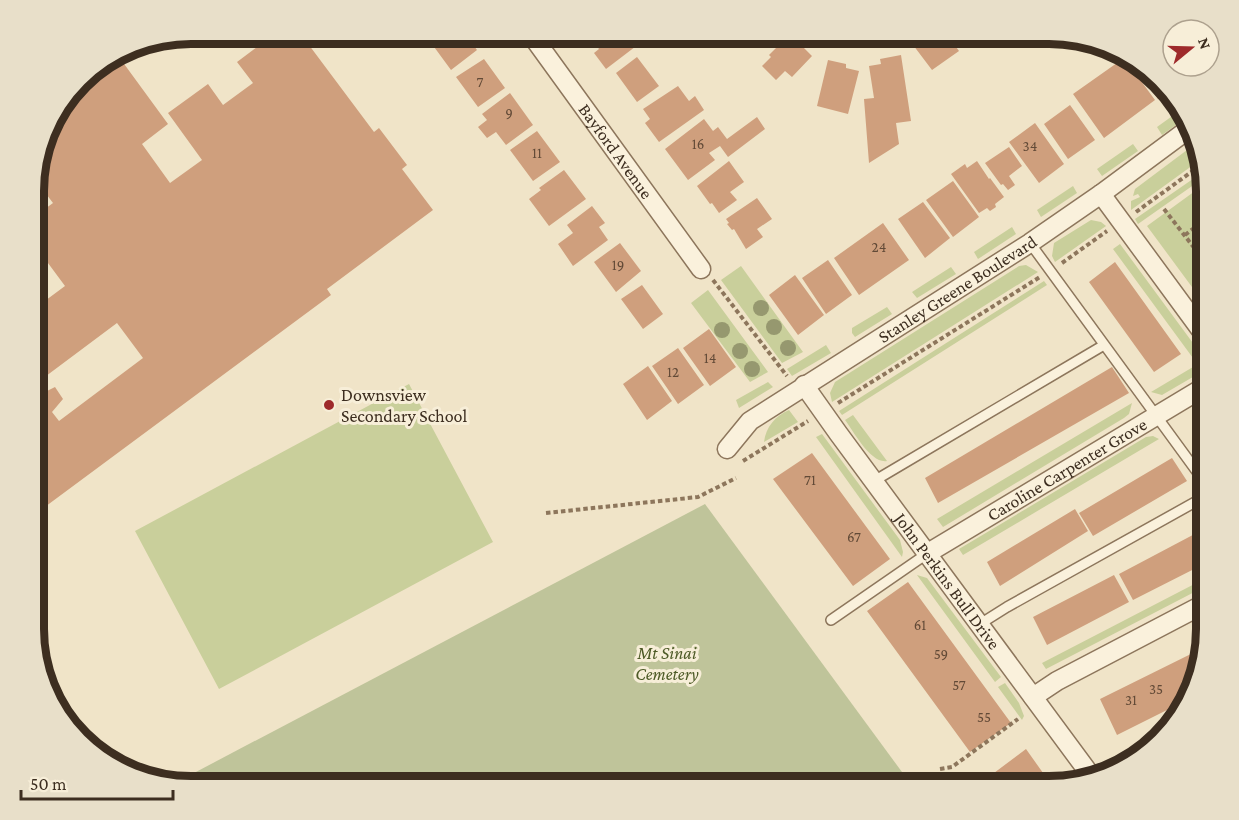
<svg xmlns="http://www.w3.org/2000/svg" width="1239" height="820" font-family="'Crimson Pro',serif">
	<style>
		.green { fill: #c9cf9b }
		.cemetery { fill: #bfc49a }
		.building { fill: #cf9f7d }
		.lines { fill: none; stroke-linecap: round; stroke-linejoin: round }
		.lane-casing { stroke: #8d765c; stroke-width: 12 }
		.street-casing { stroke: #8d765c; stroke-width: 21 }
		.path { stroke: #8d765c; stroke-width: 4; stroke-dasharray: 4.5 3; stroke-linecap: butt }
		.lane { stroke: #faf1dc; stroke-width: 9 }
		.street { stroke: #faf1dc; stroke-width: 18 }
		.tree { fill: #96986f }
		.poi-dot { fill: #9e2a2b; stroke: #f7eed8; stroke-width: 2 }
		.labels { text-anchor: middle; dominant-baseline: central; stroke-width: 6; stroke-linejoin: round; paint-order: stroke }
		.number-label { font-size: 15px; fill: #624a37 }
		.street-label { font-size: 18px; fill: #3d2e20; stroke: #f7eed8 }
		.poi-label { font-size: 18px; fill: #3d2e20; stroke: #f7eed8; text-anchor: start }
		.park-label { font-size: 18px; font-style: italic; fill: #4d5a26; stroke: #f7eed8 }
		.rim { fill: none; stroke: #3d2e20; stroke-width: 8 }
	</style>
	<rect width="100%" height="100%" fill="#f0e4c8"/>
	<path class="green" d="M1182,109L1187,117L1162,135L1157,127Z
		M1133,144L1138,151L1102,176L1097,169Z
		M1195,144L1200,160L1131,210V201L1140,197L1138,194L1133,196L1135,189Z
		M1203,172L1205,177L1138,224L1135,219Z
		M1206,183V306L1147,226Z
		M1073,186L1077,193L1041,217L1037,210Z
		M1091,220L1101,222L1106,226L1055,262L1052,256L1054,243Z
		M1012,227L1016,234L978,259L974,252Z
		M1120,244L1201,354L1203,362L1201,369L1113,249Z
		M1026,265L1038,272L832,402L830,393L835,382L1019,266Z
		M741,266L803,352L782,363L721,280Z
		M951,267L956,274L917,298L912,292Z
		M1044,281L1047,285L842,415L839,411Z
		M708,290L768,372L750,382L691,303Z
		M887,307L892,314L855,337L852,333V328Z
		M826,345L831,353L792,376L787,369Z
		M1193,367L1198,374L1162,395L1151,392Z
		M768,382L773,387L739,408L736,400Z
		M409,384L493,542L219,689L135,531Z
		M1132,403L1129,414L1124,418L943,527L937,519Z
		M789,410L798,422L764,442C766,427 775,416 789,410Z
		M853,415L887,461C871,464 854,432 845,420Z
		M822,434L900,540L903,552L902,557L816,437Z
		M1153,436L1159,439L963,555L959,549L1146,437Z
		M917,575L927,578L1001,677L995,682Z
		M1206,578V586L1046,669L1042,663Z
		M1005,683L1019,703L1024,716L1022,720L998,687Z"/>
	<path class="cemetery" d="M705,504L913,787H190L175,783Z"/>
	<path class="building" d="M276,33H308L303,37L374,132L379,128L407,165L402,169L433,210L327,289L331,295L34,515V388L39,395L55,387L63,399L52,412L59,421L143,358L117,323L34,385V309L65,286L45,259L34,267V217L53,203L34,178V170L49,120L69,95L119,57L168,124L142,144L170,183L202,160L168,113L208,84L223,105L253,83L237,62Z
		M438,33H464L477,50L451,70L429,40Z
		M592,33H645L648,37L606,69L594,53L599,49L589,36Z
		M791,33H795L806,44L803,47L812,56L792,77L785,71L776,80L762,66L771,57L769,55Z
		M904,33H946L959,51L932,70Z
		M901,55L911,121L896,123L899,144L869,163L864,99L874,98L869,66L881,64L880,59Z
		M637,57L659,86L637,102L616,73Z
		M1124,58L1155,100L1104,138L1073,94Z
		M484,59L505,88L478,107L456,77Z
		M1135,59L1136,60L1167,92L1158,99L1132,62Z
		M828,60L846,64V68L859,71L848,114L817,106Z
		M678,86L689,101L695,96L704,110L659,142L645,123L650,119L643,109Z
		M510,93L533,125L506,145L496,132L487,138L478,127L487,120L482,114Z
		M1070,105L1095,140L1068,159L1044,124Z
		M757,117L765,129L728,157L720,146L709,153L715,160L688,180L665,149L704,119L713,131L718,127L727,139Z
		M1035,123L1064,164L1039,183L1009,142Z
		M537,131L560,162L533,181L510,150Z
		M1009,147L1022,166L1009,176L1015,185L1008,190L1003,184L1001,185L985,163Z
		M729,161L744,182L730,192L737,200L719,213L712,203L710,204L697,186Z
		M977,161L989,179L990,178L1004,197L995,204L996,207L990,211L987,208L979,213L951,174L965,164L967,168Z
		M564,170L586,199L549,226L529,199L541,190L539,188Z
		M953,181L979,217L953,237L926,200Z
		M757,198L772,219L757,229L763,237L746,249L734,229L732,230L727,224L729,223L726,219Z
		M923,202L950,238L925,258L898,219Z
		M592,206L605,223L599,227L608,240L573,266L558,244L573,233L567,225Z
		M883,223L909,260L859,295L834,258Z
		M620,243L641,271L616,292L594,262Z
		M828,260L852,295L826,314L802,278Z
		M1115,262L1181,354L1154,372L1089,282Z
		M795,275L824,315L798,335L769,295Z
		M642,285L663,314L643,329L621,299Z
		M709,329L736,367L710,386L683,348Z
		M678,348L704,385L678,404L652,366Z
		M648,366L672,401L647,420L623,384Z
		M1112,367L1129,393L938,503L925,478Z
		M812,453L890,559L853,586L773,479Z
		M1172,458L1187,481L1093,536L1079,513Z
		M1075,509L1088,531L1000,586L987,562Z
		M1206,528V563L1133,600L1119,574Z
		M1114,575L1129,602L1047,645L1033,617Z
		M908,582L1011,723L970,752L867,611Z
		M1203,648L1185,701L1117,735L1100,699Z
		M1161,735L1127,766L1124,767L1118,756Z
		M1026,749L1053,787H979L978,785Z"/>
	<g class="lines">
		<g class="lane-casing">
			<path id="lane" d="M1030,243L1206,484
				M874,481L1104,345
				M831,620L928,553
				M980,624L1007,607L1206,496"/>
		</g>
		<g class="street-casing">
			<g id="street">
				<path id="s1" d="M530,33L701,269"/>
				<path d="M1101,194L1206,337"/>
				<path id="s2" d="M804,385L838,433L1092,777"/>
				<path id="s3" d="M727,449L750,421L1030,243L1101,194L1190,128"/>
				<path id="s4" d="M928,553L1206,386"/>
				<path d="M1033,697L1057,681L1206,603"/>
			</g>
		</g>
		<path class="path" d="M34,195L38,200L34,203
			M1164,209L1206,263
			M1136,212L1201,165
			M1185,235L1206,219
			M1062,263L1107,231
			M713,280L787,376
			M1194,291L1206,292
			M838,403L1040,277
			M743,461L808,421
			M546,513L698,497L736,478
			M940,769L952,767L1018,719"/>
		<use href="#lane" class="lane"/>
		<use href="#street" class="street"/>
	</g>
	<g class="tree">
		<circle cx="761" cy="308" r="8"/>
		<circle cx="774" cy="327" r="8"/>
		<circle cx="722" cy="330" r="8"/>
		<circle cx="788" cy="348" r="8"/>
		<circle cx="740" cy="351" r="8"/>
		<circle cx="752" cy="369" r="8"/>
	</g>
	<circle class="poi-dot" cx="329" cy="405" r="6"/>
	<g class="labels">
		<g class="number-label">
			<text x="480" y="82">7</text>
			<text x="509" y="113">9</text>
			<text x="698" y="144">16</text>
			<text x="1030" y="146">34</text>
			<text x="537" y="153">11</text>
			<text x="879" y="247">24</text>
			<text x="618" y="265">19</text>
			<text x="710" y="358">14</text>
			<text x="673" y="372">12</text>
			<text x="810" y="480">71</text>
			<text x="854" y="537">67</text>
			<text x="920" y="625">61</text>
			<text x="941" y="654">59</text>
			<text x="959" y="685">57</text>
			<text x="1156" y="689">35</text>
			<text x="1131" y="700">31</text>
			<text x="984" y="717">55</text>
		</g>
		<g class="street-label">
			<text stroke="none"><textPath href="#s1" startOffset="146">Bayford Avenue</textPath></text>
			<text stroke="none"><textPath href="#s3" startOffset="282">Stanley Greene Boulevard</textPath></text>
			<text stroke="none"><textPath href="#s4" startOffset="162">Caroline Carpenter Grove</textPath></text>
			<text stroke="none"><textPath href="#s2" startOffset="243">John Perkins Bull Drive</textPath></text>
		</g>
		<g class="poi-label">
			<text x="341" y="395">Downsview<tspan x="341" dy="21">Secondary School</tspan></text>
		</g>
		<g class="park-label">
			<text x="667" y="653">Mt Sinai<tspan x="667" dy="21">Cemetery</tspan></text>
		</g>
	</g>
	<path d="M0 0H1239V820H0ZM191 44H1049A147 147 0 0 1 1196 191V629A147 147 0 0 1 1049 776H191A147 147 0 0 1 44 629V191A147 147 0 0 1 191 44Z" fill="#e8dfc9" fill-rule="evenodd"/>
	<path class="rim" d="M191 44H1049A147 147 0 0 1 1196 191V629A147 147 0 0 1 1049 776H191A147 147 0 0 1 44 629V191A147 147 0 0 1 191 44Z"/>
	<g transform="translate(1191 48) rotate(71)"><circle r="28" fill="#f7eed8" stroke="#ada18e" stroke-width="1.5"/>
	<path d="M0-4.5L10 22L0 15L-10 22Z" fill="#9e2a2b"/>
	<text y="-9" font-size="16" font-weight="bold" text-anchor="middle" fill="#3d2e20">N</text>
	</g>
	<path d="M21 790v9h152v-9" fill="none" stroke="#3d2e20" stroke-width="3"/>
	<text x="30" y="790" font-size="18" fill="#3d2e20" stroke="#f7eed8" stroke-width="4.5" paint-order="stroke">50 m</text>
</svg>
